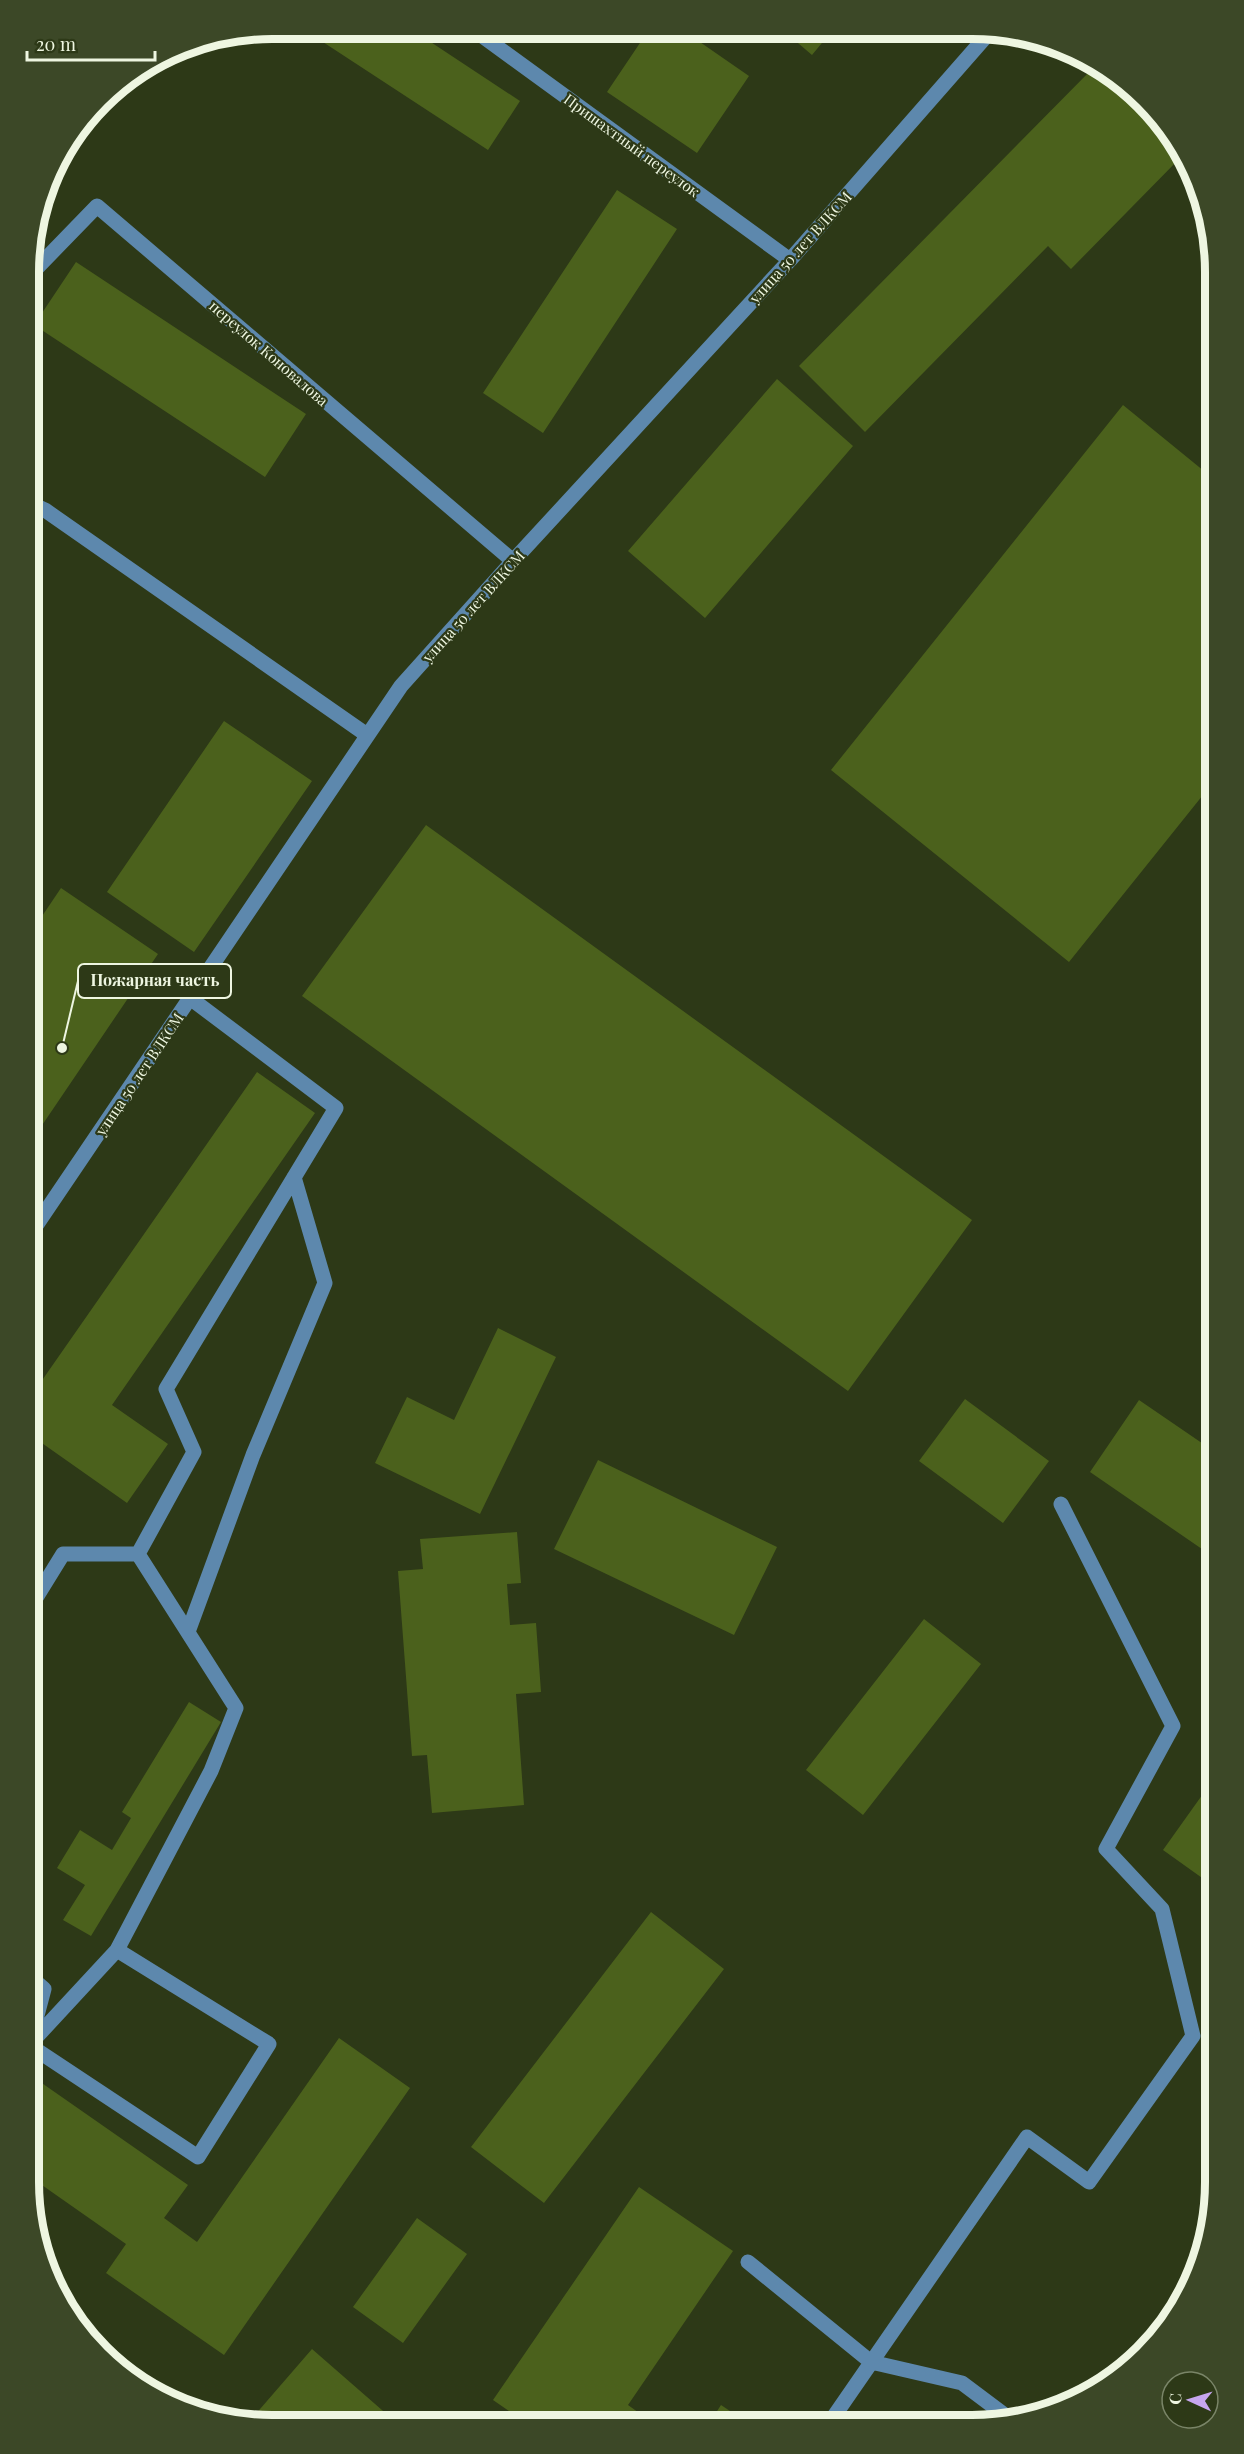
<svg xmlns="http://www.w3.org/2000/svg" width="1244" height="2454" font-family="'Playfair Display',serif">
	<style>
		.building { fill: #4b611c }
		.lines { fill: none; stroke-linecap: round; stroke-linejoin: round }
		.minor { stroke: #5d88ad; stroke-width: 15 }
		.labels { text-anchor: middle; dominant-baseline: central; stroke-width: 4.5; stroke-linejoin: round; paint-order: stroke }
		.street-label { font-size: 15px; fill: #eef6e1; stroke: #2d3917 }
		.rim { fill: none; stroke: #eef6e1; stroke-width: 8 }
		.leader { fill: none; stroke: #eef6e1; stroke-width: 2 }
		.callout-dot { fill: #eef6e1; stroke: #2d3917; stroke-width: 2 }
		.callout { fill: #2d3917; stroke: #eef6e1; stroke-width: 2 }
		.callout-label { font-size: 16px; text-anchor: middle; font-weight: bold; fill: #eef6e1 }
	</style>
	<rect width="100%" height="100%" fill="#2d3917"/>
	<path class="building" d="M303,29H411L520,101L488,150Z
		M648,31H684L749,76L697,153L607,92Z
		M785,32H831L812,55Z
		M1096,65L1127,85L1144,102L1174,137L1183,155L1071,269L1048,246L865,432L799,366Z
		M617,190L677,229L543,433L483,393Z
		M76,262L306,414L265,477L34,325Z
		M777,379L853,446L705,618L628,551Z
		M1123,405L1215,480V780L1069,962L831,770Z
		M224,721L312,781L194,952L107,892Z
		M426,825L972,1220L848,1391L302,996Z
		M61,888L158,954L30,1143V934Z
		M257,1072L315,1113L112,1405L168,1444L127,1503L29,1434V1399Z
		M498,1328L556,1357L480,1514L375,1463L407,1397L454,1420Z
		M965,1399L1049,1461L1003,1523L919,1461Z
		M1139,1400L1215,1452V1558L1090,1472Z
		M598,1460L777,1547L734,1635L554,1549Z
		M517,1532L521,1583L507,1584L510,1625L536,1623L541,1692L516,1694L524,1805L432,1813L427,1755L412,1756L398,1571L423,1569L420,1539Z
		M924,1619L981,1664L863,1815L806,1770Z
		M189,1702L221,1722L91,1936L63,1920L85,1885L57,1868L80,1830L112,1850L131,1818L122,1812Z
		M1215,1777V1880L1212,1885L1163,1850Z
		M651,1912L724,1969L544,2203L471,2147Z
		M339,2038L410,2088L224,2355L106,2273L126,2244L29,2176V2090L36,2079L188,2185L164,2218L197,2242Z
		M639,2187L733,2251L628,2405L656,2425L528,2424L493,2400Z
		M417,2218L467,2254L403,2343L353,2307Z
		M312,2349L398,2424L248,2423Z
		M721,2405L751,2425H708Z"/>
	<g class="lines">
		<path class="minor" d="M474,30L790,260
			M31,274L97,206L513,561
			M30,503L45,510L367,735
			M29,1236L401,686L513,561L790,260L989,33
			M29,1609L63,1554H138L194,1452L166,1389L336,1108L190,998
			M188,1632L253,1455L325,1283L294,1177
			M29,1976L44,1989L30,2042
			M29,2045L117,1950L211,1771L236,1708L138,1554
			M29,2045L198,2157L269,2044L117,1950
			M748,2262L871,2362L962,2383L1010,2419
			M828,2425L1027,2137L1089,2182L1193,2036L1162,1909L1106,1849L1173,1726L1061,1504"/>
	</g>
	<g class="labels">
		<g class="street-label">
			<text transform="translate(632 145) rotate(36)">Пришахтный переулок</text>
			<text transform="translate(800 247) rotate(-48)">улица 50 лет ВЛКСМ</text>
			<text transform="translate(269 353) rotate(41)">переулок Коновалова</text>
			<text transform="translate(473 606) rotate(-48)">улица 50 лет ВЛКСМ</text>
			<text transform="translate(139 1074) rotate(-56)">улица 50 лет ВЛКСМ</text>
		</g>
	</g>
	<path d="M0 0H1244V2454H0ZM272 39H972A233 233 0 0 1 1205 272V2182A233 233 0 0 1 972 2415H272A233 233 0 0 1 39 2182V272A233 233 0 0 1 272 39Z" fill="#3c4827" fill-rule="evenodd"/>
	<path class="rim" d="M272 39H972A233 233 0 0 1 1205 272V2182A233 233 0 0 1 972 2415H272A233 233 0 0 1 39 2182V272A233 233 0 0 1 272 39Z"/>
	<path class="leader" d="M62 1048L78 981"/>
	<circle class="callout-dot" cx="62" cy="1048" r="6"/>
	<rect class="callout" x="78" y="964" width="153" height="34" rx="6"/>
	<g class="callout-label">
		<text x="155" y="986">Пожарная часть</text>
	</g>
	<g transform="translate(1190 2400) rotate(274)"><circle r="28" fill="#2d3917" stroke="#7a8568" stroke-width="1.5"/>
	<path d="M0-4.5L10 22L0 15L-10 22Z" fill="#c7a6ef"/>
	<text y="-9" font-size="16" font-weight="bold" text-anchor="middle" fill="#eef6e1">С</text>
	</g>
	<path d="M27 51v9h128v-9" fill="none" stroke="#eef6e1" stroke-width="3"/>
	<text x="36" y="51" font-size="18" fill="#eef6e1" stroke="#2d3917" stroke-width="4.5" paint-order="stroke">20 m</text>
</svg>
